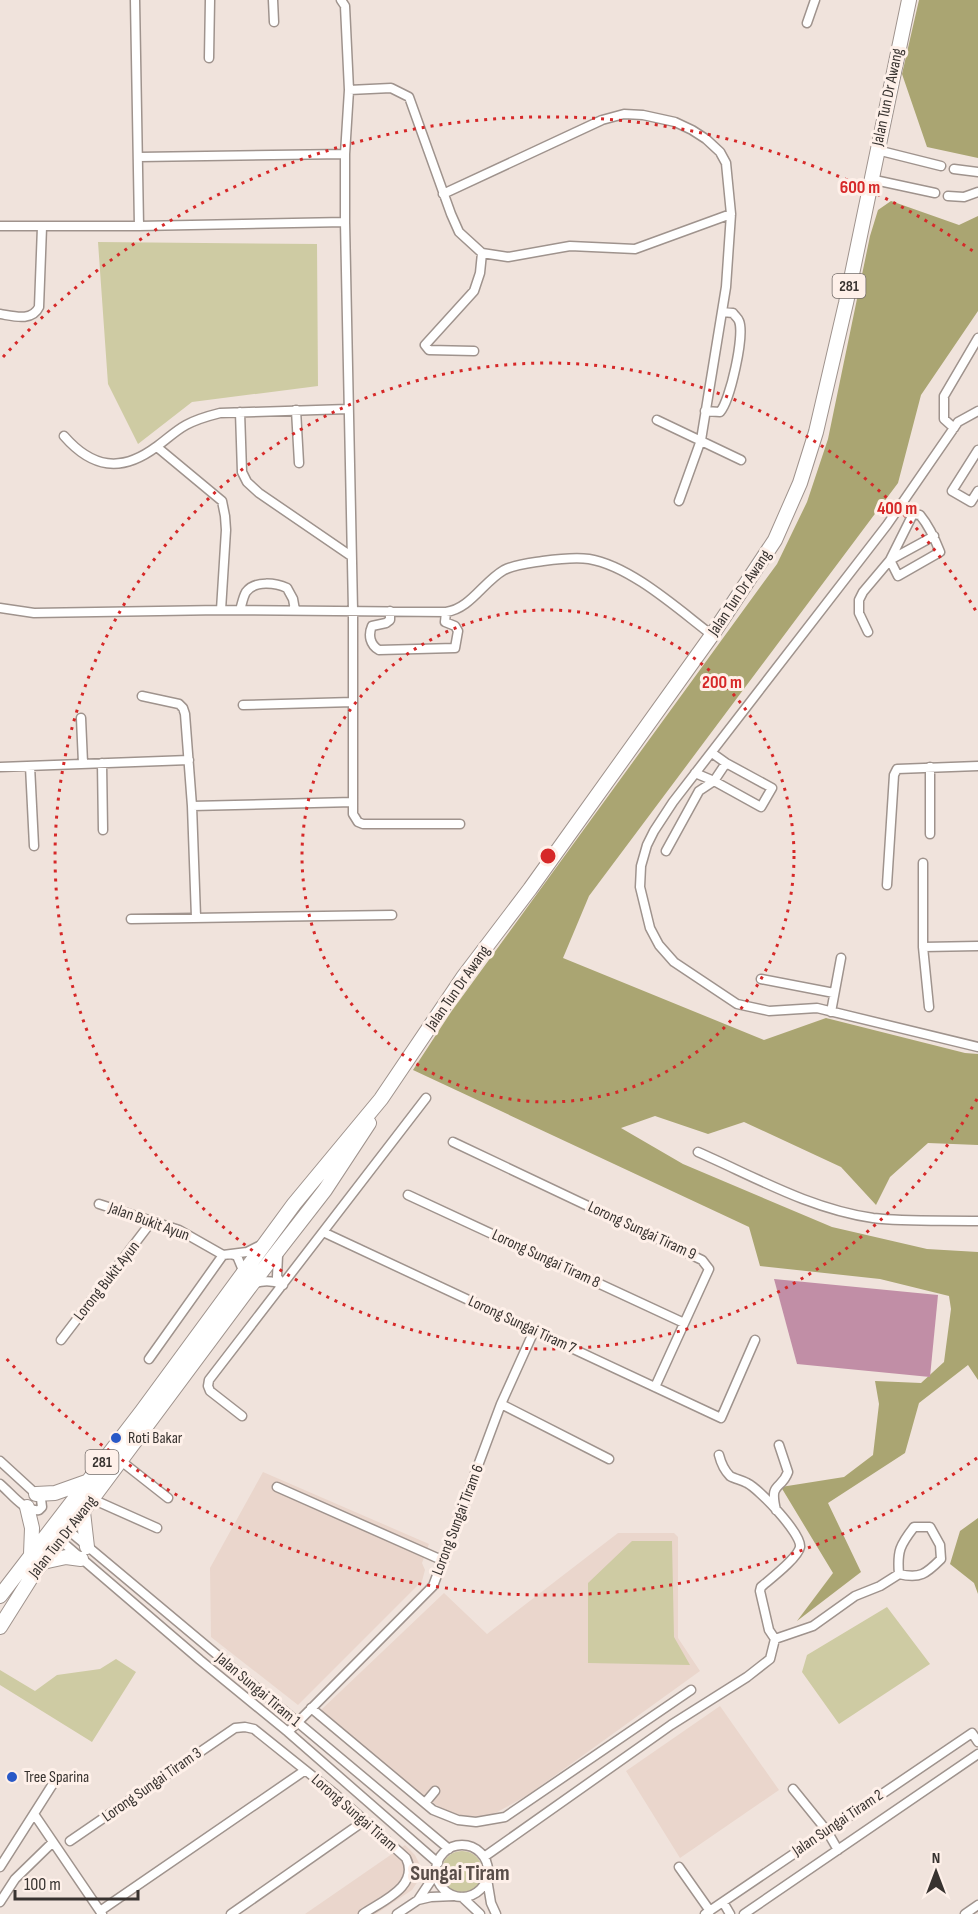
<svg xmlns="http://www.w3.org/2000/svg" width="978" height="1914" font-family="'Sofia Sans Condensed',sans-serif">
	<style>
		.built { fill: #ead6cc }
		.green { fill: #cecba3 }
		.forest { fill: #aaa572 }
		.water { fill: #c18ea6 }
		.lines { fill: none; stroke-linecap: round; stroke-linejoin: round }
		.street-casing { stroke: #9f938d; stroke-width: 11 }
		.primary-casing { stroke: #9f938d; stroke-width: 16 }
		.street { stroke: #fff; stroke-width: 8 }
		.primary { stroke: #fff; stroke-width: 14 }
		.ring { fill: none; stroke: #d62828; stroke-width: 3; stroke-dasharray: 3 6 }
		.poi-dot { fill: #2959c7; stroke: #fef0e9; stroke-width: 2 }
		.labels { text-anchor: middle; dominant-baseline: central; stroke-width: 6; stroke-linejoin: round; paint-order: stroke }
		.shield { fill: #fef0e9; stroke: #736c68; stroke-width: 1.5 }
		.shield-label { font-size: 15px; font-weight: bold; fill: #383330 }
		.street-label { font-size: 16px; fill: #383330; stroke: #fef0e9 }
		.poi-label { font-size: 16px; fill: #383330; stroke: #fef0e9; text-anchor: start }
		.district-label { font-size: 22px; font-weight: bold; fill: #594e49; stroke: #fef0e9 }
		.centre { fill: #d62828; stroke: #fef0e9; stroke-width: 3 }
		.ring-label { font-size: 18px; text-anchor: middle; font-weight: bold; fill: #d62828; stroke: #fef0e9; stroke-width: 6; stroke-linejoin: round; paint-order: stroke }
	</style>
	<rect width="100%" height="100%" fill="#f0e3dc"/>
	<path class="built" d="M263,1472L429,1544L422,1563L425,1570L422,1581L298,1705L211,1637L210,1568Z
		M618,1533H674L678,1537V1638L700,1671L528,1795L492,1815L470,1817L447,1812L423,1796L321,1710L444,1593L487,1634Z
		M720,1706L779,1790L680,1858L626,1771Z
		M405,1845L415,1855L419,1863L418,1881L412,1890L376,1914H305Z"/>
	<path class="green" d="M98,242L317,244L318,386L192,402L138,444L108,384Z
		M632,1541H672L674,1637L690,1665L588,1663V1583Z
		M887,1607L930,1664L839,1724L802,1672L807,1655Z
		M116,1659L136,1672L92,1742L0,1685V1670L35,1691L57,1675L100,1669Z
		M441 1872a21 21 0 1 1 42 0a21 21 0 1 1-42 0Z"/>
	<path class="forest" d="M919,0H978V158L927,147L902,74Z
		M891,201L959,225L978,216V311L921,395L898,483L589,896L563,958L764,1040L826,1018L965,1053L978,1054V1145L928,1143L890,1177L876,1205L841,1167L744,1122L708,1134L655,1116L621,1128L683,1164L832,1227L927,1249L978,1252V1380L968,1365L919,1403L905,1453L828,1503L861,1572L797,1621L833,1573L781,1487L844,1477L873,1455L879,1404L875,1381L921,1383L944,1362L951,1309L949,1296L880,1279L760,1266L749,1227L413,1070L451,1012L777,564L807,502L828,439L870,236L878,210Z
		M978,1518V1594L974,1583L950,1564L960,1531Z"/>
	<path class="water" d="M774,1279L938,1295L930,1377L797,1364Z"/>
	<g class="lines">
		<g class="street-casing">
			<path id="street" d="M135,0L139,226
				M273,0L274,22
				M341,0L345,6L349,90L345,154V222L353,610V814L358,822L363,824H460
				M807,23L815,0
				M209,58L210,0
				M349,90L391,88L409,97L451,214L459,232L482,253L508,257L570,246L635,249L731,214
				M877,150L941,166
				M139,157L345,154
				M954,169L978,172
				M870,179L935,193
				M443,194L602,120L624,114L643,115L675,122L692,130L706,139L720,152L726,163L731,214L726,287L701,440L679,501
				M948,196L964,197L978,192
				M0,226H139L345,222
				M0,314C13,316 32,322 39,307L42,227
				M474,351L429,350L425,345L474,291L480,273L482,253
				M296,410L299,463
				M705,411L720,412C730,401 745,335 739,321C738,318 735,316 733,313L722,312
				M978,411L958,422L887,525L673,802L654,831L647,845L641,866L640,887L650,928L659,945L674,962L737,1004L769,1011L817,1008L978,1047
				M240,412L242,472L247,482L259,493L351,556
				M657,420L741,460
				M954,428L944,419V396L978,338
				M64,436C92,468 121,473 156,447C166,440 175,431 186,425C197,419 208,416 220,413L348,409
				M157,447L222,501L225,516L226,530L221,610
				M978,450L952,491L971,502L978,491
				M0,608L34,613L221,610L446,612C470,609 483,582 504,570C516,564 530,563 543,561C558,559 574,557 589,559C631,566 679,610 712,635
				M240,610C242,604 243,597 246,592C255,580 276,583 287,588L293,599L295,610
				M390,611V620L386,623L372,626C368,635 370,645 379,650L455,648L458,631L455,626L445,622L446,612
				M868,632L859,613V600L863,592L890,560L913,514L920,515C929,526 935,539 940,552L898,576L890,560L934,536
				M142,696L179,704L183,708L185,714L192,806L196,917
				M243,705L353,702
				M81,718L83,763
				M102,763L103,830
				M30,766L34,846
				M0,767L189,760
				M930,767V834
				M695,773L714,781L761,807L772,788L726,763L712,753
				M192,806L353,802
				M666,851L699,791L714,781L726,763
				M923,863V947L929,1007
				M887,885L894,775L897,769L978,766
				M131,919L392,915
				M923,947L978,946
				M761,979L834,993
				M831,1012L841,958
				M453,1142L702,1260L709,1269L655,1387
				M698,1152C755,1177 810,1209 873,1218C907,1222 943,1220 978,1221
				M408,1195L684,1323
				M99,1204L179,1230L223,1255L247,1252L261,1245
				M323,1232L721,1418L755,1340
				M231,1254L237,1256L242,1268L241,1275
				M278,1255L277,1277L283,1285
				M255,1283C265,1280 273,1280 283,1285
				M61,1340L152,1221
				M149,1359L223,1255
				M501,1404L609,1459
				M242,1416L210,1391L208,1386L209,1380L426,1098
				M0,1461L36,1494L41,1499L42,1507L39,1510C24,1512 11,1493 0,1484
				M121,1461L168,1498
				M277,1487L444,1561
				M92,1499L157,1528
				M776,1510C769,1481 781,1491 788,1472L779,1445
				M68,1530L449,1849
				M60,1540L200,1660L288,1732L438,1863
				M775,1639L813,1626L855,1596L880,1586L899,1574C897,1551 900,1545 914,1527H930L940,1545L941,1559C926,1574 920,1579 899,1574
				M311,1708L433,1810L458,1820L476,1822L505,1817L691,1690
				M288,1732L433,1586L501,1404L534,1331
				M793,1789L827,1831L838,1850
				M425,1803L435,1791
				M34,1814L102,1914
				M70,1841L235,1728L245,1727L254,1729L335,1794L406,1858C420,1886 382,1901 363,1914
				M436 1871a26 26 0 1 1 52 0a26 26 0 1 1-52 0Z
				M484,1857L671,1725L747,1677L770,1659L775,1639L769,1630L760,1591L761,1587C769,1580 798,1558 800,1547C802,1534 759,1489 747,1483C742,1480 735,1479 730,1476C724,1470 721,1463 719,1455
				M0,1867L56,1779
				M679,1867L710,1911
				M487,1879L491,1903L496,1914
				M462,1897L480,1914
				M418,1900L431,1897L454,1896
				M0,1902L15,1879L53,1842
				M723,1902L730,1914
				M100,1911L304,1771
				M231,1914L364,1821
				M397,1914L418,1900L436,1873
				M705,1914L972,1733L978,1742
				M744,1914L978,1754
				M965,1914L978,1905"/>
		</g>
		<g class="primary-casing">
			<path id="primary" d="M36,1494L55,1493L86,1482
				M27,1507L32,1528L31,1554
				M83,1512L87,1547
				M43,1562L66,1557L81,1559
				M0,1596L142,1411L294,1204L381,1099L464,976L530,889L712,635L775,540L800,483L816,432L846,303L909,0
				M0,1627L34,1573L92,1499L252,1284L325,1190L369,1123"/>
		</g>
		<use href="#street" class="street"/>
		<use href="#primary" class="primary"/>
	</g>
	<g class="ring">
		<circle cx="548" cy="856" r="246"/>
		<path d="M977 1099A493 493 0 1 1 977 613"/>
		<path d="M977 1458A739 739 0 0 1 3 1355M3 357A739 739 0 0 1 977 254"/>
	</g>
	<g class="poi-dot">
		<circle cx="116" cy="1438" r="6"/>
		<circle cx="12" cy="1777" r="6"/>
	</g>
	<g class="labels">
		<g class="shield">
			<rect x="832.5" y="274" width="33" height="24" rx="4.5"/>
			<rect x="85.5" y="1450" width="33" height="24" rx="4.5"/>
		</g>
		<g class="shield-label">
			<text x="849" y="286">281</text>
			<text x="102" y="1462">281</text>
		</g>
		<g class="street-label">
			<text transform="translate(888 97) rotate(-78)">Jalan Tun Dr Awang</text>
			<text transform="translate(740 593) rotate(-56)">Jalan Tun Dr Awang</text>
			<text transform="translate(458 988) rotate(-55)">Jalan Tun Dr Awang</text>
			<text transform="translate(149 1222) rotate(20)">Jalan Bukit Ayun</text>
			<text transform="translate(642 1231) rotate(25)">Lorong Sungai Tiram 9</text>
			<text transform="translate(546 1259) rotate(25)">Lorong Sungai Tiram 8</text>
			<text transform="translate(107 1281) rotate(-52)">Lorong Bukit Ayun</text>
			<text transform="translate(522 1325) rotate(25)">Lorong Sungai Tiram 7</text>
			<text transform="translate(458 1520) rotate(-69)">Lorong Sungai Tiram 6</text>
			<text transform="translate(63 1537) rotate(-52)">Jalan Tun Dr Awang</text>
			<text transform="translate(258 1690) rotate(40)">Jalan Sungai Tiram 1</text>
			<text transform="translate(152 1785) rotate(-35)">Lorong Sungai Tiram 3</text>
			<text transform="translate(354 1813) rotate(41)">Lorong Sungai Tiram</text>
			<text transform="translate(838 1823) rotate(-34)">Jalan Sungai Tiram 2</text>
		</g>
		<g class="poi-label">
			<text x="128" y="1438">Roti Bakar</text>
			<text x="24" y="1777">Tree Sparina</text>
		</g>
		<g class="district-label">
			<text x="460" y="1873">Sungai Tiram</text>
		</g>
	</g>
	<circle cx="548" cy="856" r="9" class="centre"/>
	<g class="ring-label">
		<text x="860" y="193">600 m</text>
		<text x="897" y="514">400 m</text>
		<text x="722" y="688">200 m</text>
	</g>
	<g transform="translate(936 1872)" stroke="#fef0e9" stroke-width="4.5" paint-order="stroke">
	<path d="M0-4.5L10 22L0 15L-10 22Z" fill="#383330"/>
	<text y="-9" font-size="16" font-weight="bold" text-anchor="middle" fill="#383330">N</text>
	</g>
	<path d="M15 1890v9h123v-9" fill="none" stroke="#383330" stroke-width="3"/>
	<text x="24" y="1890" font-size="18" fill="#383330" stroke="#fef0e9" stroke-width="4.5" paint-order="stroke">100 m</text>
</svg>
